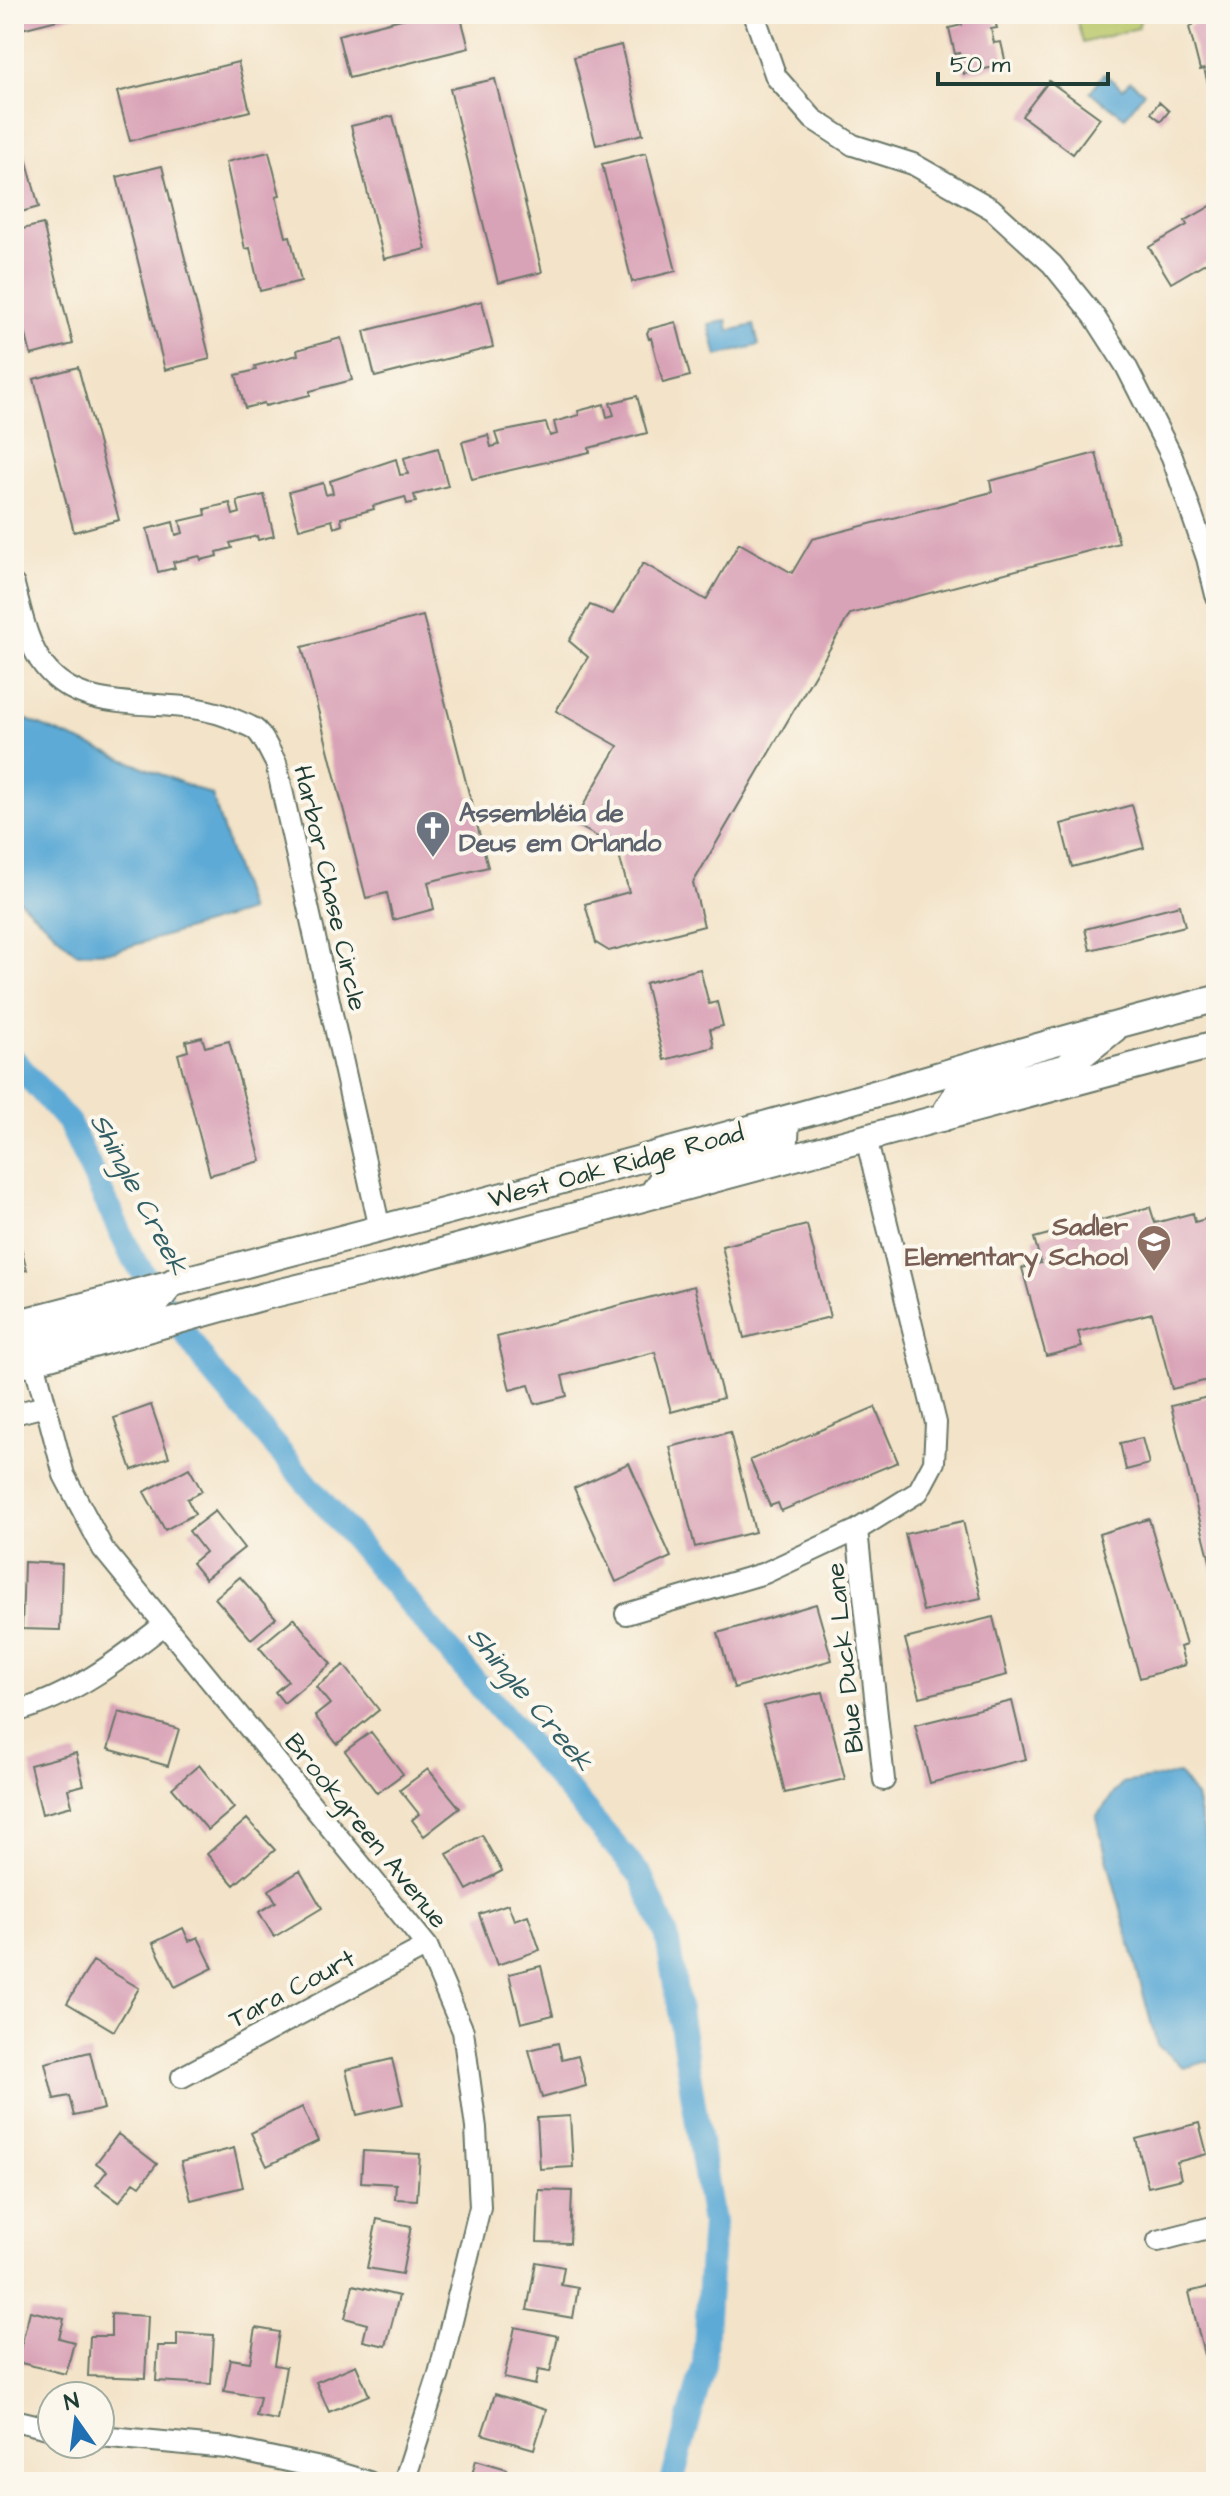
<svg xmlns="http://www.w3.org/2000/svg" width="1230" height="2496" font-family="'Architects Daughter',sans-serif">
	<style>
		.green { fill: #bac769; stroke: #6c824e; stroke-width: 2 }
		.water { fill: #5daad6; stroke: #3e7485; stroke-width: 2 }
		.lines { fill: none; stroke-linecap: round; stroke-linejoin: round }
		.canal { stroke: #5daad6; stroke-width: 24 }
		.building { fill: #d9a3b7 }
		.street-casing { stroke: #697768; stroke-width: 24 }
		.secondary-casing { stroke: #697768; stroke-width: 30 }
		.street { stroke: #fff; stroke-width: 20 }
		.secondary { stroke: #fff; stroke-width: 26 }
		.labels { text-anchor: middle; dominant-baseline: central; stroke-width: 8; stroke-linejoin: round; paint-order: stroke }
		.worship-label { font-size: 26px; font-weight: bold; fill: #5b616d; stroke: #fbf7ec; text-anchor: start }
		.street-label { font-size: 26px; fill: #1f3d34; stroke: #fbf7ec }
		.education-label { font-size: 26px; font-weight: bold; fill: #785e54; stroke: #fbf7ec; text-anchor: end }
		.water-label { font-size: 28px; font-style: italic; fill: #325e65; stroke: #fbf7ec }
	</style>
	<rect width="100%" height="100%" fill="#fbf7ec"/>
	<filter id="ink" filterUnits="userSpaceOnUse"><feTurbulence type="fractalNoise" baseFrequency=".0125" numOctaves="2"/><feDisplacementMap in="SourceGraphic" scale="16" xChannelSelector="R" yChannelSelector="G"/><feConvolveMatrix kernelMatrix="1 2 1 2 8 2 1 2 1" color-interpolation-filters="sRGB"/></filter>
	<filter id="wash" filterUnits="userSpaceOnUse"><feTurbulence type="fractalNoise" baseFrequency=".006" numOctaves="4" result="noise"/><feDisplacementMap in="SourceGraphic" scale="32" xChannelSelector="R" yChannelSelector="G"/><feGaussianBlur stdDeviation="1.8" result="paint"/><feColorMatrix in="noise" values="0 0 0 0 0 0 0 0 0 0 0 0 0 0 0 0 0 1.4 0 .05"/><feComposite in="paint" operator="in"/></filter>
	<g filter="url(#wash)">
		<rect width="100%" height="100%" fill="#f3e3c8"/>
		<path class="green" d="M1075,14H1142L1138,28L1083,43Z"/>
		<path class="water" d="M1104,74L1123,89L1130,81L1144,92L1125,117L1090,92Z
			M727,320L729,331L754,325L759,345L717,356L709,325Z
			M20,717L212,795L249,911L114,951L76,953L14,895V718Z
			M1179,1774L1196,1797L1216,1886V2059L1184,2068L1157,2045L1096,1817L1122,1783Z"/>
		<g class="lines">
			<path class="canal" d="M14,1060L69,1123L132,1257L212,1372L641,1876L667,1936L713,2223L704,2364L672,2482"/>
		</g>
		<g id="blocks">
			<path class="building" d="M14,14H77V15L14,31Z
				M421,14H460L469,48L349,78L338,35Z
				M563,14H585V15L565,20Z
				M945,14H993L997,28L991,29L994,43L1001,42L1006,64L964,74L960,53L955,54L949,28L962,25L959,17L947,20Z
				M1190,14H1216V131L1210,112L1215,110L1204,69L1200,70L1189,27L1193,25Z
				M621,45L643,134L596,145L574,57Z
				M238,62L250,111L130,141L117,92Z
				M495,79L542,272L498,283L450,89Z
				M1049,81L1100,118L1073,154L1022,116Z
				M1159,102L1169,111L1161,121L1151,113Z
				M14,113L39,207L14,214Z
				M393,116L426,249L384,259L351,126Z
				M269,152L280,195L276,196L286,237L290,236L301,281L260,291L250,248L245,249L226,162Z
				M646,153L676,271L632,282L602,164Z
				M162,166L210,359L165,370L117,177Z
				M1216,203V252L1208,256L1210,260L1171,283L1149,247L1187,225L1185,221Z
				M43,224L73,344L31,355L14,287V231Z
				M482,301L493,347L375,377L364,331Z
				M676,322L690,376L663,383L651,338L649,339L647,333L649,329Z
				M341,338L352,380L310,391V395L265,406L264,403L245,408L236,375L256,370L255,366L298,355L297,350Z
				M78,367L119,520L74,532L34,379Z
				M637,396L647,433L589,448L590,452L472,479L462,442L488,435L491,447L499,445L495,433L546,423L550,436L557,434L554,422L579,415L578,411L604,404L607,417L614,415L610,403Z
				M438,448L448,486L414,495L416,502L407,504L405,497L373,506L374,509L341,518L342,525L334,528L332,520L299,529L289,492L323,483L326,495L333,493L330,481L396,459L400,475L408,474L404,458Z
				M1096,453L1119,543L850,614L693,883L704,926L609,951L596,943L585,904L629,892L620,859L624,852L573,823L618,746L556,711L588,657L569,641L590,605L613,614L643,563L706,600L739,543L792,573L812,539L992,492L990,481Z
				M264,495L274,536L258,540L257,536L230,543L232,548L217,552L218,556L201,560L200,556L173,562L175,568L158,572L147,529L173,522L176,535L183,533L180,521L206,515L205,509L230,503L233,515L240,513L237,501Z
				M423,616L488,867L428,882L434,909L393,920L387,893L366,898L302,647Z
				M1132,805L1144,848L1072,867L1061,824Z
				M1180,905L1185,926L1090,950L1085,929Z
				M700,969L709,1004L717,1002L723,1026L710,1029L714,1047L664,1060L645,983Z
				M202,1037L205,1047L229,1041L261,1161L210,1175L178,1054L188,1051L186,1041Z
				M1150,1207L1155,1223L1193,1213L1195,1222L1216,1216V1378L1172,1389L1152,1313L1078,1332L1082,1347L1046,1356L1022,1268L1041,1263L1034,1238Z
				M14,1221L27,1270L14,1273Z
				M807,1225L830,1317L744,1338L722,1246Z
				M694,1286L723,1398L671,1412L655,1352L562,1376L567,1396L535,1404L529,1385L510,1390L497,1337Z
				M1216,1395V1581H1215L1171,1406Z
				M151,1405L169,1457L132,1470L114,1418Z
				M875,1407L898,1462L781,1511L778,1503L770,1506L750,1460Z
				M730,1432L755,1532L695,1547L670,1447Z
				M1142,1438L1149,1464L1126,1470L1120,1443Z
				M629,1463L671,1557L616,1582L574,1488Z
				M189,1468L202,1491L187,1499L195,1514L165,1530L144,1492Z
				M215,1511L244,1548L205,1579L192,1563L205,1552L189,1531Z
				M1149,1519L1186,1645L1180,1647L1185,1665L1140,1678L1099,1534Z
				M963,1521L981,1598L923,1611L905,1534Z
				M24,1562L62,1564L60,1630L22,1629Z
				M240,1577L276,1618L251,1639L215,1598Z
				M816,1604L832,1660L734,1688L718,1633Z
				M993,1617L1007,1675L920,1697L905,1639Z
				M294,1618L331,1664L284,1703L275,1692L288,1681L259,1647Z
				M344,1665L379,1710L337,1744L315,1716L330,1704L316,1687Z
				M823,1692L845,1779L785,1793L764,1706Z
				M1012,1701L1026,1759L930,1783L915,1725Z
				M119,1712L179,1729L168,1766L108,1749Z
				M371,1732L403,1774L377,1793L345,1751Z
				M76,1753L84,1785L68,1789L72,1806L42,1814L30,1765Z
				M199,1765L234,1808L208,1830L172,1788Z
				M428,1769L460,1808L424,1836L412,1820L419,1814L400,1790Z
				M247,1819L275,1850L234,1885L207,1854Z
				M482,1835L502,1871L467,1890L447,1854Z
				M300,1871L322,1908L274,1937L259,1912L276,1902L269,1890Z
				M508,1904L514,1920L528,1915L540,1950L497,1965L479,1914Z
				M183,1928L189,1941L198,1937L213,1968L175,1987L153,1943Z
				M93,1961L139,1988L114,2031L67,2003Z
				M541,1966L553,2015L521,2023L509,1974Z
				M558,2043L562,2060L578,2056L586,2086L542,2098L529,2050Z
				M90,2052L104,2109L74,2116L69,2096L54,2099L45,2063Z
				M392,2059L403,2104L357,2115L346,2070Z
				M302,2107L318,2141L267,2166L251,2133Z
				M570,2116L573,2167L540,2169L537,2118Z
				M1199,2123L1207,2154L1177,2162L1181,2179L1148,2187L1136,2139Z
				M118,2134L157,2164L140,2186L134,2182L119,2202L96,2185L107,2171L96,2163Z
				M234,2148L243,2187L191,2200L181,2162Z
				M363,2151L420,2154L417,2200L395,2199L396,2184L361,2182Z
				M539,2190L572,2191L570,2243L537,2242Z
				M377,2219L411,2226L402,2274L367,2268Z
				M536,2262L564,2267L561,2285L578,2288L573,2318L527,2310Z
				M353,2285L399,2296L386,2346L363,2341L367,2324L345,2318Z
				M1216,2285V2352L1204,2355L1189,2292Z
				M30,2311L64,2319L59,2338L74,2342L66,2374L17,2362Z
				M111,2314L148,2316L145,2378L88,2376L90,2336H111Z
				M515,2327L558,2336L550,2372L538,2370L535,2385L504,2378Z
				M256,2328L279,2332L274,2365L286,2367L277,2420L256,2416L260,2397L224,2391L230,2359L250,2362Z
				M177,2333L214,2335L211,2384L156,2381L158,2346H177Z
				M356,2365L369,2395L329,2412L316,2382Z
				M1216,2369V2401H1215L1207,2371Z
				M495,2394L546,2410L534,2449L482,2434Z
				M476,2460L507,2469L503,2482H470Z"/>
		</g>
	</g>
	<g filter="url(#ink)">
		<use href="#blocks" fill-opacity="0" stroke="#697768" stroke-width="2"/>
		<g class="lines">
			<g class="street-casing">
				<path id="street" d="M754,14L776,77L813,119L853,145L913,164L992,209L1052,264L1094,316L1126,366L1172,457L1207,558L1216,595
					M14,585C21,611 27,644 44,666C88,723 176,691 235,720C242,723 252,726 257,731C265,739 270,753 276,763L380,1229
					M34,1361L64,1475L103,1549L427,1946L463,2031L476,2128L480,2207L439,2374L404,2482
					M14,1414L45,1406
					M857,1530L884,1780
					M626,1614L765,1573L857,1530L918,1492L934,1462L936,1423L866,1138
					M14,1712C72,1697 119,1660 165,1624
					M182,2077L427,1946
					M1158,2241L1216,2226
					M14,2420L52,2429
					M100,2436L227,2448L325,2469L369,2482"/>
			</g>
			<g class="secondary-casing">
				<path id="secondary" d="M942,1118L957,1094L1065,1068L1114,1029
					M652,1195L669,1169L785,1140L786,1119
					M14,1324C271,1258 527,1191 782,1120C927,1080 1070,1035 1216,999
					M34,1361L31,1347L34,1341L150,1307L157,1302L173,1282
					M14,1366L265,1296L389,1266L1216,1044"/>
			</g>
			<use href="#street" class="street"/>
			<use href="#secondary" class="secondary"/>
		</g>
	</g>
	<defs>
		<g id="church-pin" transform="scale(1.8)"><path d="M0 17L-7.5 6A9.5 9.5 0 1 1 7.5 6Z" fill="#6b7280" stroke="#fbf7ec"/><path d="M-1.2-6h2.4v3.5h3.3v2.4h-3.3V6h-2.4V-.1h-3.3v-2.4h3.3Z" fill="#fff"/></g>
		<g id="school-pin" transform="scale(1.8)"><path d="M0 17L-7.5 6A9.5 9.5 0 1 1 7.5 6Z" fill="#8d6e63" stroke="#fbf7ec"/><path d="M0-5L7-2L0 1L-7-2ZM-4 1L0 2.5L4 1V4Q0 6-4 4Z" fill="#fff"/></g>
	</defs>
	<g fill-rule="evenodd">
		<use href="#church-pin" x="433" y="828"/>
		<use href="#school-pin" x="1154" y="1242"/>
	</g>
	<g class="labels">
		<g class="worship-label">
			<text x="459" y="813">Assembléia de<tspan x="459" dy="30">Deus em Orlando</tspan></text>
		</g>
		<g class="street-label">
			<text transform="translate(330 888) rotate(77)">Harbor Chase Circle</text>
			<text transform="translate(616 1166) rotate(-15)">West Oak Ridge Road</text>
			<text transform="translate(845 1658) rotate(-96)">Blue Duck Lane</text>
			<text transform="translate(366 1831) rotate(51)">Brookgreen Avenue</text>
			<text transform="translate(292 1989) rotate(-28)">Tara Court</text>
		</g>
		<g class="education-label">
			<text x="1128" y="1227">Sadler<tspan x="1128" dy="30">Elementary School</tspan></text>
		</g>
		<g class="water-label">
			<text transform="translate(139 1194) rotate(62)">Shingle Creek</text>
			<text transform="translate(530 1699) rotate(50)">Shingle Creek</text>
		</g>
	</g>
	<rect width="1230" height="2496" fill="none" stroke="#fbf7ec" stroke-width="48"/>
	<g transform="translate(76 2420) rotate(346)"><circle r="38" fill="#fbf7ec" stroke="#a3ada2" stroke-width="2"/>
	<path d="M0-6L14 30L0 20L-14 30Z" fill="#1f6fb2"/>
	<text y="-12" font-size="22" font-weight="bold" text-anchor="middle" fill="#1f3d34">N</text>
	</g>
	<path d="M938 72v12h170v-12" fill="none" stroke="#1f3d34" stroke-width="4"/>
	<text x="950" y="72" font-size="24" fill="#1f3d34" stroke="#fbf7ec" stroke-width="6" paint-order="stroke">50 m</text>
</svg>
